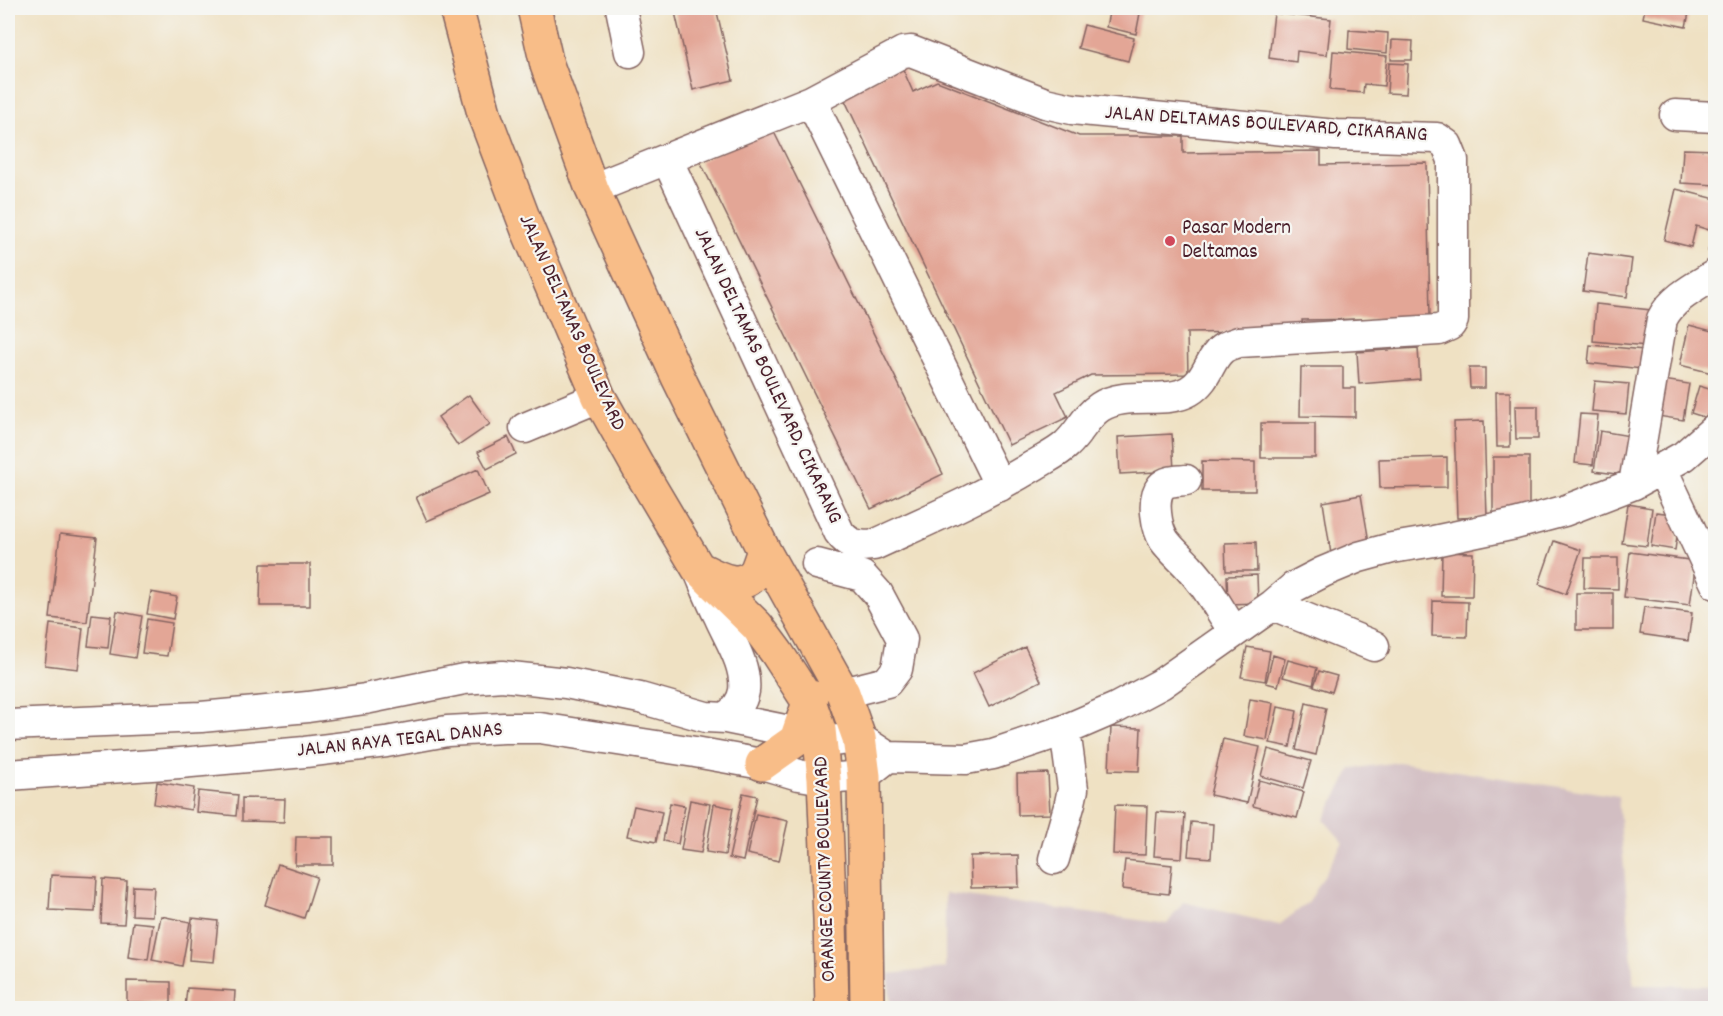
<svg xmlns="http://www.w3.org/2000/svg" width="1723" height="1016" font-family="Dekko,sans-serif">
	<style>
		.industrial { fill: #d2bec2 }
		.building { fill: #e3a696 }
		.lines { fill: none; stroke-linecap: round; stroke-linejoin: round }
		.minor-casing { stroke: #846360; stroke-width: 33 }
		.major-casing { stroke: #846360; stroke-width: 36 }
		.minor { stroke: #fff; stroke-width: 30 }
		.major { stroke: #f8bd88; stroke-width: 33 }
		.poi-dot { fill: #d1495b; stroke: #f6f6f2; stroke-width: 2 }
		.labels { text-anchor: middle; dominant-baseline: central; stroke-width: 4.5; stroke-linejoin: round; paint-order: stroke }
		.street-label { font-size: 21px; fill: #4a1f2b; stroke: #f6f6f2 }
		.poi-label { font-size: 21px; fill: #4a1f2b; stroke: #f6f6f2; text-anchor: start }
	</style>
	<rect width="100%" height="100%" fill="#f6f6f2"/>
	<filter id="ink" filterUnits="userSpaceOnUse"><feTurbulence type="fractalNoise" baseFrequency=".0167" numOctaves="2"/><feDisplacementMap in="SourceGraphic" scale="12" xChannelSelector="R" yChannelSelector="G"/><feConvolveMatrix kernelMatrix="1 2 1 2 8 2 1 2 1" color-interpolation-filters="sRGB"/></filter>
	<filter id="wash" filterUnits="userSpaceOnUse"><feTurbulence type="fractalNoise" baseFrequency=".008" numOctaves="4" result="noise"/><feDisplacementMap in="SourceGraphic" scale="24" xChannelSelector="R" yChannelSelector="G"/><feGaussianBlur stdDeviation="1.35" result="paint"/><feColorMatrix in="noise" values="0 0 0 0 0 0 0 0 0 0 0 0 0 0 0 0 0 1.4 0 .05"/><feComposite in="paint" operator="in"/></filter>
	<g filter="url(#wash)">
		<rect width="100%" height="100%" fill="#efe1c3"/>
		<path class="industrial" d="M1398,762L1618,796L1634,985L1715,986V1008H890L889,974L945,968V893L1167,924L1183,902L1279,925L1309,902L1343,842L1324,820L1351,769Z"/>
		<g id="blocks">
			<path class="building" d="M674,8H716L733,80L693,90Z
				M1110,8H1141L1136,34L1106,27Z
				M1645,8H1690L1686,27L1643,18Z
				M1274,13L1331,19L1327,55L1297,51L1296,62L1269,58Z
				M1084,25L1134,38L1128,61L1078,48Z
				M1349,30L1388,33L1387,53L1348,49Z
				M1392,40L1413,41L1412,60H1391Z
				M1333,51L1387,56L1384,86L1364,84L1363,93L1330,90Z
				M1389,63L1408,64L1406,94L1387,93Z
				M901,65L913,92L937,81L1079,136H1183V153L1321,151V165L1427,163L1430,318L1302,320L1303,331L1187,333L1188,374L1091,375L1056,392L1068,417L1009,445L842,94Z
				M771,126L943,474L871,509L700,161Z
				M1683,149L1716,150V185L1681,183Z
				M1676,189L1716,199L1709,230L1696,226L1691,247L1664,240Z
				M1714,220H1716V253L1708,251Z
				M1588,253L1632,259L1627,297L1583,291Z
				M1596,304L1651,310L1647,346L1593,341Z
				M1689,325L1716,332V374L1680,365Z
				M1590,345L1644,350L1642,369L1588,363Z
				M1418,348L1420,379L1359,384L1357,352Z
				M1301,367H1343V388H1355V417L1300,416Z
				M1469,368H1485V388H1470Z
				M1657,379L1689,384L1683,420L1651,415Z
				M1595,381L1629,384L1626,414L1592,411Z
				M1699,386L1716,391V421L1691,413Z
				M1496,392H1510V447H1497Z
				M469,395L490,424L458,446L438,417Z
				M1515,406H1538V439H1516Z
				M1580,414L1598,415L1593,465L1575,463Z
				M1484,421L1487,517L1457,518L1454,422Z
				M1261,423H1315V458H1261Z
				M1600,431L1636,437L1631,476L1594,471Z
				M1172,434L1174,471L1120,474L1118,437Z
				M508,437L516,454L487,469L478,452Z
				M1447,457V487L1380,488L1379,459Z
				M1493,457H1529V515H1493Z
				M1202,461L1255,462V491H1202Z
				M478,469L489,494L427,521L416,497Z
				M1361,495L1370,548L1331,554L1323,502Z
				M1628,504L1652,508L1647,546L1622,543Z
				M1656,512L1680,515L1675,550L1651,546Z
				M60,534L97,538L87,622L50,618Z
				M1554,541L1581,550L1566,594L1539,584Z
				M1256,542L1257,571H1226L1225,543Z
				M1442,552L1473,553L1472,596H1441Z
				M1630,552L1696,561L1690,605L1624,597Z
				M1585,558H1618V589L1584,588Z
				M261,564H310V606H260Z
				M1257,575L1258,603L1228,604L1227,576Z
				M151,592L177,597L173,619L147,614Z
				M1576,593H1613V630H1576Z
				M1433,601L1468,602L1467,637L1432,636Z
				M1644,607L1692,613L1688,641L1640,634Z
				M117,611L142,616L135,658L110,654Z
				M92,614L111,616L108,648L88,646Z
				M147,619L172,623L167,656L142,653Z
				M50,624L83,628L78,669L45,665Z
				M1025,647L1041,681L989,707L973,673Z
				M1247,647L1270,651L1265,681L1241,677Z
				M1273,655L1285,659L1278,686L1266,683Z
				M1288,660L1317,668L1313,685L1283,677Z
				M1319,671L1337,676L1332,692L1314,686Z
				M1250,699L1273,703L1267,740L1244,736Z
				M1306,703L1326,708L1316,755L1296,750Z
				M1278,707L1297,711L1290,747L1270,743Z
				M1111,727L1141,728L1139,771L1109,770Z
				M1223,739L1260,747L1247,803L1210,795Z
				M1268,749L1311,761L1303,788L1261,776Z
				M1048,773L1050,814L1018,815L1017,774Z
				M1259,780L1304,792L1297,818L1253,806Z
				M157,782L194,788L191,810L154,804Z
				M198,791L238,795L236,816L196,812Z
				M743,793L757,796L743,861L729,858Z
				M242,798L285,799L284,822L242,821Z
				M690,800L710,804L701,853L681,850Z
				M670,803L685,806L678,844L663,841Z
				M714,804L733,808L725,855L706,852Z
				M1115,805L1147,806L1145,855L1113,854Z
				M634,806L662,812L656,842L627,836Z
				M1157,812L1185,814L1182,858L1154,856Z
				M756,814L788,821L779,861L747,854Z
				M1191,822L1213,824L1211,858L1188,856Z
				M296,837H333V865H295Z
				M1018,855L1019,887L971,888L970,856Z
				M1125,860L1172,865L1169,894L1122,889Z
				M278,864L317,877L304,918L265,905Z
				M51,875L97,877L95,912L49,910Z
				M103,879L127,881L124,924L101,923Z
				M133,886L154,887L152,916L132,915Z
				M161,916L190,922L182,966L152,960Z
				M192,918L218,921L214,962L189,960Z
				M133,922L153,924L148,960L128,957Z
				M127,981L171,982V1003L127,1002Z
				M187,988L235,991L234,1008H185Z
				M125,1005L145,1007V1008H124Z"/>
		</g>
	</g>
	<g filter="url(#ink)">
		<use href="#blocks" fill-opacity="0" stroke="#846360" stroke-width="1.5"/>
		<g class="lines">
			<g class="minor-casing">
				<path id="minor" d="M621,8L630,52
					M811,101L1000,486
					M1675,115L1716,117
					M592,189L811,101L903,52L911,51L1045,103L1072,109L1336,135L1437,138L1447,145L1453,160V320L1450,325L1439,330L1239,342C1233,344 1227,345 1222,349C1209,359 1208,380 1189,391C1165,405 1126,390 1100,407C1086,416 1080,432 1067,444C1058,453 1044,459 1033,466C982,497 928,520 874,545C859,547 848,545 839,532L667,159
					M525,428L599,397
					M1662,469L1716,584
					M1186,480C1178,481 1167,480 1161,487C1151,499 1157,529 1164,540C1171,550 1181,558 1189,567C1195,573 1199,579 1204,585C1215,600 1223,616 1234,631
					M1634,484L1662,319C1672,298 1697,286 1716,274
					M817,564L862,576L878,594L902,639L897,669L887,682L843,693
					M1273,605L1374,646
					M726,718L799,733L821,742L859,738L888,757L966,759L993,754L1065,730L1116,708L1161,684L1273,605L1294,587L1323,572L1359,557L1392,548L1434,541L1515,524L1564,511L1634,484L1684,456L1716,428
					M8,725L201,717L308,707L365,699L464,679L502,676L566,683L640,698L706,717L726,718C735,710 742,703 744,691C747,665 729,639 719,616C711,601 705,585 698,569
					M8,775L180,763L305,752L386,742L447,731L504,728H540L695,752L762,764L799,775L824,779L864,776L883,761
					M1054,859L1070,803L1073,789L1065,730"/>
			</g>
			<g class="major-casing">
				<path id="major" d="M456,8L485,117L527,228L599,397L641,472L698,568L757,626L777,653L810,704L819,730L824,779L830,919L832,1008
					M534,8L547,65L592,189L678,377L764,551L843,693L859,738L864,776L867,1008
					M702,570C718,578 741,591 755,573C759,567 761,557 764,551
					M762,764L796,740L811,697"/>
			</g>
			<use href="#minor" class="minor"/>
			<use href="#major" class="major"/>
		</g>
	</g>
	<circle class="poi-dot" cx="1170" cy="241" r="6"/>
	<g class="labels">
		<g class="street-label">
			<text transform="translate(1266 125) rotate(4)">JALAN DELTAMAS BOULEVARD, CIKARANG</text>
			<text transform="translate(571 323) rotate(66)">JALAN DELTAMAS BOULEVARD</text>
			<text transform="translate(767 376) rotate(65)">JALAN DELTAMAS BOULEVARD, CIKARANG</text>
			<text transform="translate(400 741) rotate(-6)">JALAN RAYA TEGAL DANAS</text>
			<text transform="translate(826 869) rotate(-92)">ORANGE COUNTY BOULEVARD</text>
		</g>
		<g class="poi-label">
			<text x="1182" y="229">Pasar Modern<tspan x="1182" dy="24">Deltamas</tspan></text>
		</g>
	</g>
	<rect width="1723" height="1016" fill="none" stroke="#f6f6f2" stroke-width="30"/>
</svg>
